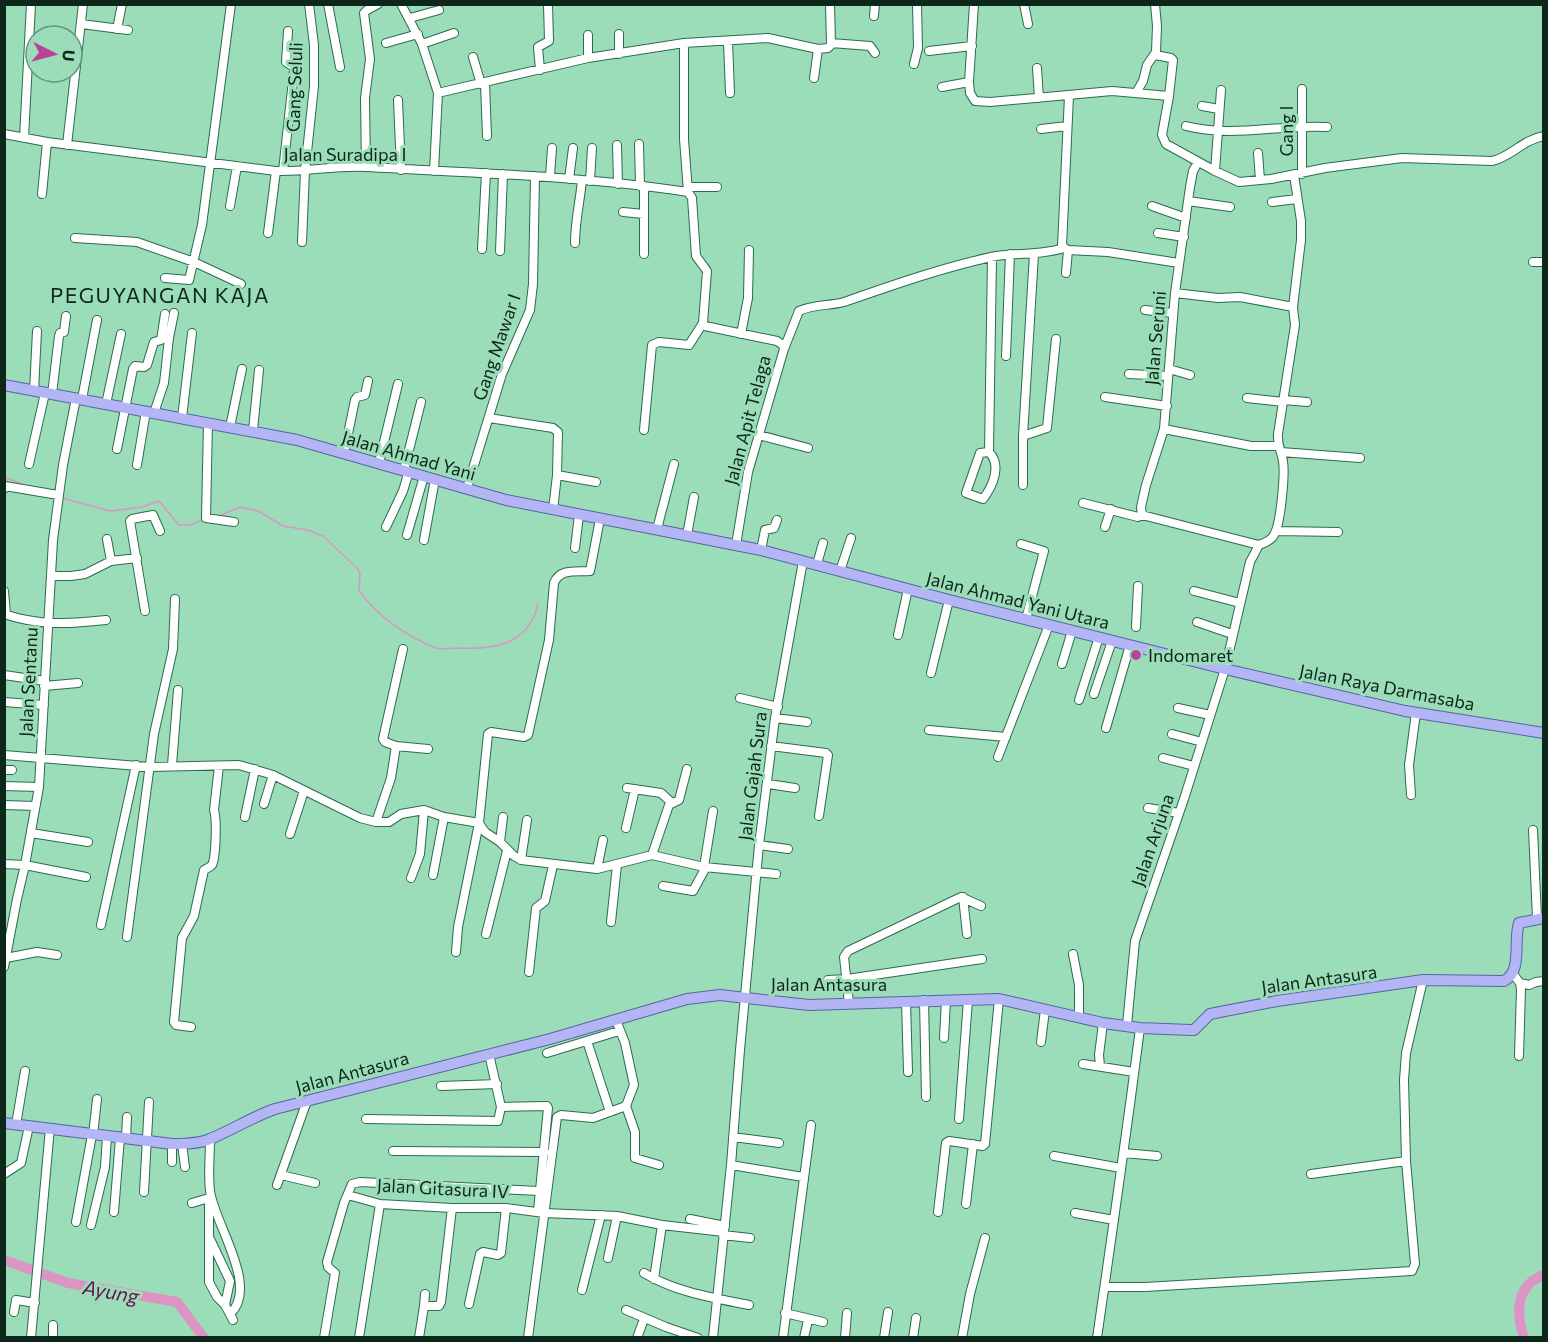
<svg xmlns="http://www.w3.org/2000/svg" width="1548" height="1342" font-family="Commissioner,sans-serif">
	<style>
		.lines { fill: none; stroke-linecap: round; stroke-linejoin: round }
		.stream { stroke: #dc94c5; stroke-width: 1.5 }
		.river { stroke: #dc94c5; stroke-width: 10 }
		.minor-casing { stroke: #2c6b4c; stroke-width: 10 }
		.major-casing { stroke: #5863a2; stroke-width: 12 }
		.minor { stroke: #fff; stroke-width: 8 }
		.major { stroke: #b3b5f4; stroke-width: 10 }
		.poi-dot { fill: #b84299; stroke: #9cddb9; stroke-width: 2 }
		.labels { text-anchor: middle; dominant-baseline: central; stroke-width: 6; stroke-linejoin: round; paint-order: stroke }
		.street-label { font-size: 18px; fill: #0d271a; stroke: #9cddb9 }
		.poi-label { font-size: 18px; fill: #0d271a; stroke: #9cddb9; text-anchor: start }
		.water-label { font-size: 20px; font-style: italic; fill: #641051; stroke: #9cddb9 }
		.quarter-label { font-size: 21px; letter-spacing: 1.5px; fill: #0d271a; stroke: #9cddb9 }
	</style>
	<rect width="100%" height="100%" fill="#9cddb9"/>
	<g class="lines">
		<path class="stream" d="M4,477L27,486
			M62,498L110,511L142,507L159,501L179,525H189L203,520
			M219,516L240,507L258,511L283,526L308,530L323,536L358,569L360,574L359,590C376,616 408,637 436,648C442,650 451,648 459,648C495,650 529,644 538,604"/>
		<path class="river" d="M4,1260L68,1283L177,1302L204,1338
			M1524,1338C1516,1314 1515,1285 1544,1275"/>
		<g class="minor-casing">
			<path id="minor" d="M328,4L340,67
				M401,4L422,44L438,93
				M974,4L969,82L970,93L975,101L990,102L1112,91L1169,96L1162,135L1166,144L1215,171L1239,182L1271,179L1325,168L1402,158L1492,161C1511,157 1522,140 1544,136
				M1024,4L1028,24
				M874,16L875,4
				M410,18L439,10
				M81,24L128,30
				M117,29L122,4
				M728,41L730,93
				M386,43L418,34
				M684,43V139L688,192L692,198L696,256L707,271L703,323L705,326L777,341L783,345L784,349L748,472L736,545
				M831,43L870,46L875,53
				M422,44L454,33
				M929,51L972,46
				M619,54V34
				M1155,55L1171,58L1173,60L1169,96
				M473,57L481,84
				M588,58V35
				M914,64L918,48L917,4
				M1037,68L1039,98
				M540,70L538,47L549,41L548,4
				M814,78L818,49
				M485,83L487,136
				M942,87L969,82
				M1136,93L1143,81L1147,65L1156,52L1157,26L1155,4
				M1069,96L1062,246L1068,250L1108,252L1179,263
				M398,100L401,170
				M1202,106L1219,109
				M1186,126C1232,138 1280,124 1327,127
				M1041,129L1067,126
				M4,134L47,142L276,171C306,172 337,165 367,167C474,173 582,176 688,192
				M24,138L31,4
				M639,144L640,186
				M67,145L83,4
				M617,145L618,184
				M1258,153L1260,180
				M366,167L365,98L370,59L364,13L367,10L378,4
				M283,171L294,71V67L286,62L288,31
				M434,171L438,93L588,58L684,43L768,38L818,49L828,48L831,45L830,4
				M1215,171L1221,90
				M1302,174V89
				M550,176L552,148
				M569,179L573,148
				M590,181L592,148
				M688,187H717
				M42,194L47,142
				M1188,201L1230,207
				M1272,202L1297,199
				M230,206L237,166
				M1152,206L1186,218
				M623,212L644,214
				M268,233L276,171
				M1158,233L1184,237
				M75,238L137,242L194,262L241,284
				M302,242L305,171L314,86V45L309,4
				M575,243C575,221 580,202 582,180
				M482,249L486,173
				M500,251L503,174
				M644,254V186
				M1533,262H1544
				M1066,273L1068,250
				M165,278L189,280L202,225L231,4
				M1175,293L1218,298L1240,297L1293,307
				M1145,310L1173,313
				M741,334L748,298L749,250
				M784,349L799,311C813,304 830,306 844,302C893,285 941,268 991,257C1015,252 1040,256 1064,248
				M1006,356L1010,254
				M1169,369L1190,375
				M1129,374L1168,376
				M34,391L37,331
				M52,394L59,336L60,333L64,332L66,316
				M1105,397L1167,406
				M1247,398L1283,402
				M82,399L97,320
				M1283,400L1307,402
				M106,404L121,334
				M154,413L164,383L169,338L174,313
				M182,418L192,333
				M489,418L553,428L558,432L557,475L553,510
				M208,423L206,518L234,522
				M230,427L242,369
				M1164,429L1251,446H1277
				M253,430L259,370
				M644,430L652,345L659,342L689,345L703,323
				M759,435L808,448
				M1023,436L1047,428L1056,339
				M117,449L133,369L135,366L144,367L147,365L154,342L161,340L165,314
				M989,452L980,453L966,493L983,499C993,486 1002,465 989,452L992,257
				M1281,452L1360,458
				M344,453L355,400L357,397L365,395L368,381
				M379,463L398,384
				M29,464L45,393
				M137,465L146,411
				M404,470L421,402
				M557,475L596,482
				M1023,485V436L1034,254
				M467,488L502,374L530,310L533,284L535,176
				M4,489L5,486L58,495
				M1083,503L1138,517L1142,515L1259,545C1264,543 1271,541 1274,535C1281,523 1285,474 1283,461C1281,449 1277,446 1278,434L1295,325L1293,307L1301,240V221L1294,175
				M1142,515L1141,507L1146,485L1164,429L1175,293L1190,187L1193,171L1198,162
				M386,527L403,491L409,471
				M1105,527L1111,509
				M657,529L674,464
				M1276,531L1338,532
				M407,535L424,476
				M687,535L694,497
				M107,539L111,561
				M424,540L435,479
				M1021,544L1044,551L1026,619
				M575,548L579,515
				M761,550L765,530L774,528L777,520
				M817,564L823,543
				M840,571L851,538
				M51,576H71L85,574L111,561L137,558
				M4,591L6,614
				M1194,591L1240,603
				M145,611L130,521L132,519L153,515L160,531
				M4,614C39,626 70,624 106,620
				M1197,622L1232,634
				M1136,627L1138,586
				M898,635L908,589
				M1062,664L1072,631
				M931,673L949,600
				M4,675L45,681
				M44,686L78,683
				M1094,694L1112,641
				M740,698L778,707
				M1079,700L1099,637
				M4,702L44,705
				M1178,708L1210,715
				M775,718L807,722
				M1106,728L1130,645
				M929,730L1006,737
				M1172,734L1202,742
				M396,746L428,749
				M771,746L826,753L828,755L819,816
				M4,755L150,767L239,765L273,775L360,818L376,822H389L401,814L424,810L444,817L479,823
				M998,757L1049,625
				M1163,758L1194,766
				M172,765L178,690
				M4,770H12
				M768,784L795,788
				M4,786L39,787
				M627,788L661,793L672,803
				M1411,795L1409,765L1416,713
				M264,804L273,775
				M4,805L35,806
				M1148,808L1179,813
				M245,817L255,769
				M376,822L391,778L396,746L385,742L383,739L403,649
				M479,823L485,832L500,842L514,856L521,860L597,869L652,855L704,867L776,874
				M626,828L635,789
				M1533,830L1537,918
				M31,833L88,842
				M290,834L304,791
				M500,842L503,817
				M759,845L788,849
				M652,855L669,805L679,800L687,769
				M521,860L527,820
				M4,864L25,865L86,877
				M704,867L713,811
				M597,869L603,840
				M433,875L444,817
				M411,878L420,854L424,810
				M663,886L693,891L706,867
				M963,897L967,934
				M611,922L617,865
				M101,925L136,765
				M486,934L507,851
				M127,937L154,734L173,649L175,599
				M456,952L458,927L479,823L488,734L491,732L524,737L528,735L549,640L554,583C560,568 576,572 590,571L600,519
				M1073,954L1079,985V1017
				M6,958L37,952L57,955
				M4,967L17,899L25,865L39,787L53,540L63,465L76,398
				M529,972L536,908L545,901L553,865
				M1513,974L1520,983L1521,990L1519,1056
				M828,980L847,979L982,959
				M1520,983L1529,985L1536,982L1544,981
				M924,1000L926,1097
				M906,1001L908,1072
				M849,1003L844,957L848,951L961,897L981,906
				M1127,1025L1135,941L1184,799L1225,669L1250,562L1259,545
				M191,1027L176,1025L174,1022L182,938L194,916L204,870C206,869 210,867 212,865C216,857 217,819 214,810L219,766
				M944,1038L946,1000
				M587,1041L610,1112
				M1041,1042L1045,1010
				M547,1053L619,1031
				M489,1054L501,1107L547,1106L548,1108L538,1211
				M1083,1064L1134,1072
				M1100,1066L1099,1055L1103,1023
				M441,1086L497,1084
				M626,1106L635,1132V1158L659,1165
				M366,1119L498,1121L501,1107
				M959,1119L968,1000
				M16,1125L25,1071
				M93,1135L97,1099
				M733,1137L779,1143
				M126,1138L127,1117
				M210,1139C210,1156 208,1174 210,1191C214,1223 260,1287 230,1314
				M182,1144L185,1167
				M393,1151L545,1152
				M1124,1153L1157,1156
				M1054,1156L1121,1168
				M172,1162V1144
				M731,1165L803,1177
				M4,1174L21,1163L29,1126
				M1311,1174L1406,1161
				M281,1175L315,1183
				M277,1185L307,1101
				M144,1192L149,1102
				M348,1195L380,1204L452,1208H506L544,1213L617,1216L662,1225L724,1232
				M209,1200V1282L217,1297L225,1305
				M192,1203L209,1198
				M966,1204L973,1144
				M114,1212L120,1138
				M938,1212L946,1143L949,1141L983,1146L985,1144L999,999
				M1075,1213L1114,1220
				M690,1219L725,1226
				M76,1222L92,1135
				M91,1225L105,1167L107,1136
				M723,1235L750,1238
				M210,1239L230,1281L225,1305L233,1320
				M608,1258L617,1216
				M644,1273C675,1292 714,1298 749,1305
				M654,1279L662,1225
				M1105,1287H1145L1412,1271L1415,1264L1406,1161L1404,1080L1406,1053L1423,980
				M582,1290L601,1215
				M469,1304L480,1254L483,1252L498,1255L501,1253L506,1208
				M424,1306L425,1294
				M626,1310L666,1327L698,1338
				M14,1312L16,1300L35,1303
				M785,1313L823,1322
				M31,1338L50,1128
				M53,1338V1325
				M324,1338L335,1273L328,1267L327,1262L344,1203L352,1184L360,1182L539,1191
				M359,1338L380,1204
				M419,1338L424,1306H439L441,1302L452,1208
				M528,1338L557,1117L561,1115L593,1118L626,1106L634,1085L625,1043L616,1020
				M637,1338L644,1319
				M713,1338L731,1165L740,1050L759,845L775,718L803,561
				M783,1338L811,1125
				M804,1338L808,1320
				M845,1338L847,1313
				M884,1338L888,1312
				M913,1338L916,1318
				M962,1338L970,1294L985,1238
				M1097,1338C1112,1234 1127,1131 1140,1028"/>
		</g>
		<g class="major-casing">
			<path id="major" d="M4,385L297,440L506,500L761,550L949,600L1225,669L1405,711L1544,733
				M4,1123L172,1144C183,1144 199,1144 210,1139C232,1130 252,1117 275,1109L550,1039L687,999L720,995L809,1005L999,999L1103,1023L1140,1028L1191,1030H1194L1210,1014L1277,1001L1423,980L1504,981C1523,971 1513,941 1519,923L1544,918"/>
		</g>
		<use href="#minor" class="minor"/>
		<use href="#major" class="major"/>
	</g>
	<circle class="poi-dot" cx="1136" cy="655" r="6"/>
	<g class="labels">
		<g class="street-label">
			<text transform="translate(294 87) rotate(-88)">Gang Seluli</text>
			<text transform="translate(1286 131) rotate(-90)">Gang I</text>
			<text x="345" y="154">Jalan Suradipa I</text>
			<text transform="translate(1155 338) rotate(-85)">Jalan Seruni</text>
			<text transform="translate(496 347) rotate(-71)">Gang Mawar I</text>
			<text transform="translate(747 420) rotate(-75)">Jalan Apit Telaga</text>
			<text transform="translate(409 455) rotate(16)">Jalan Ahmad Yani</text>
			<text transform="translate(1018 600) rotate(14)">Jalan Ahmad Yani Utara</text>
			<text transform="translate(28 682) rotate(-87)">Jalan Sentanu</text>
			<text transform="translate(1387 687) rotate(11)">Jalan Raya Darmasaba</text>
			<text transform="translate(752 776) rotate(-83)">Jalan Gajah Sura</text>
			<text transform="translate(1152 840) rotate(-71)">Jalan Arjuna</text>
			<text transform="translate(1319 979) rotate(-8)">Jalan Antasura</text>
			<text x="829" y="984">Jalan Antasura</text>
			<text transform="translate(352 1072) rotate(-15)">Jalan Antasura</text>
			<text transform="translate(443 1188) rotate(3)">Jalan Gitasura IV</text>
		</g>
		<g class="poi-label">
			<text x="1148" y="655">Indomaret</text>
		</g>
		<g class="water-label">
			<text transform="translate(111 1291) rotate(10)">Ayung</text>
		</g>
		<g class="quarter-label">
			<text x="160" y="294">PEGUYANGAN KAJA</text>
		</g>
	</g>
	<rect width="1548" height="1342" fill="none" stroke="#0d271a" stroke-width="12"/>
	<g transform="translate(54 54) rotate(96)"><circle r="28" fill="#9cddb9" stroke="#639479" stroke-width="1.5"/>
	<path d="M0-4.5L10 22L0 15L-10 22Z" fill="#b84299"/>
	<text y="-9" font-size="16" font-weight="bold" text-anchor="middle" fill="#0d271a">U</text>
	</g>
</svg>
